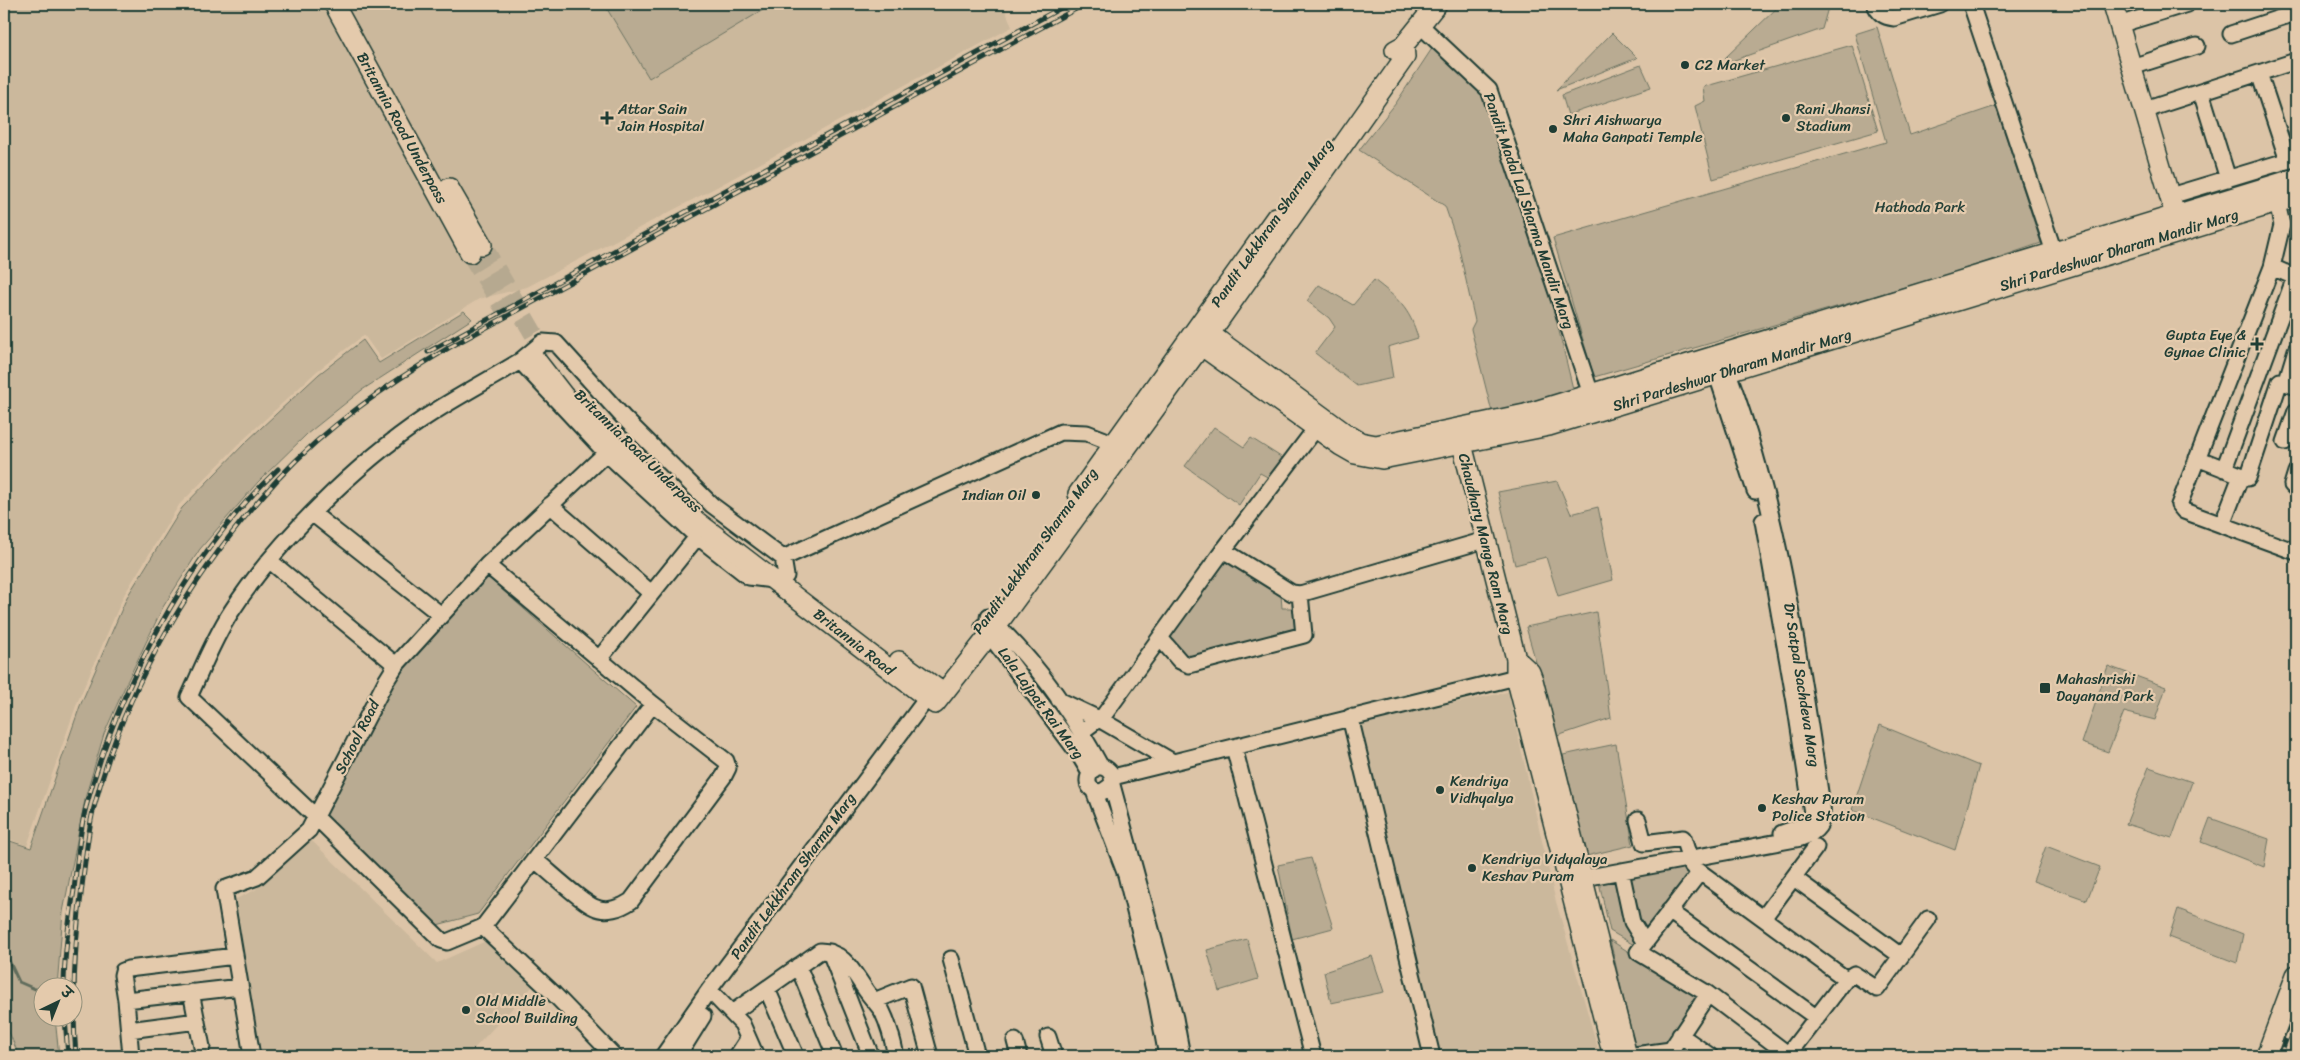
<svg xmlns="http://www.w3.org/2000/svg" width="2300" height="1060" font-family="Sriracha,'Playpen Sans Deva',sans-serif">
	<style>
		.built { fill: #cbb89c }
		.green { fill: #b9ab92; stroke: #6c7463 }
		.lines { fill: none; stroke-linecap: round; stroke-linejoin: round }
		.stream { stroke: #606c5c; stroke-width: 3 }
		.major-tunnel { stroke: #b6a990; stroke-width: 19; stroke-dasharray: 19 9; stroke-linecap: butt }
		.minor-casing { stroke: #1f3d34; stroke-width: 19 }
		.major-casing { stroke: #1f3d34; stroke-width: 22 }
		.minor { stroke: #e4caac; stroke-width: 15 }
		.major { stroke: #e4caac; stroke-width: 19 }
		.rail-casing { stroke: #1f3d34; stroke-width: 5 }
		.rail { stroke: #e4caac; stroke-width: 3; stroke-dasharray: 9; stroke-linecap: butt }
		.poi-dot { fill: #1f3d34; stroke: #e4caac; stroke-width: 2 }
		.labels { text-anchor: middle; dominant-baseline: central; stroke-width: 4.5; stroke-linejoin: round; paint-order: stroke }
		.poi-label { font-size: 15px; fill: #1f3d34; stroke: #e4caac; text-anchor: start }
		.street-label { font-size: 15px; fill: #1f3d34; stroke: #e4caac }
		.park-label { font-size: 15px; fill: #274239; stroke: #e4caac }
	</style>
	<rect width="100%" height="100%" fill="#dcc4a7"/>
	<filter id="ink" filterUnits="userSpaceOnUse"><feTurbulence type="fractalNoise" baseFrequency=".02" numOctaves="2"/><feDisplacementMap in="SourceGraphic" scale="10" xChannelSelector="R" yChannelSelector="G"/><feConvolveMatrix kernelMatrix="1 2 1 2 8 2 1 2 1" color-interpolation-filters="sRGB"/></filter>
	<g filter="url(#ink)">
		<path class="built" d="M4,4H1003L1012,27L713,189L527,287L479,299L381,359L364,335L317,371L243,440L179,505L124,595L77,703L27,846L4,837Z
			M1508,692L1555,898L1600,1056H1439L1360,722Z
			M310,839L437,963L486,941L534,985L467,1056H260L236,899L255,890Z"/>
		<path class="green" d="M604,4H773L649,78Z
			M1781,4H1829L1822,29L1729,62L1725,58Z
			M1877,27L1910,135L1996,106L2041,243L1950,274L1594,377L1553,238L1886,142L1855,34Z
			M1612,33L1637,58L1556,90Z
			M1852,45L1878,131L1713,179L1695,106L1705,101L1703,87Z
			M1433,47L1483,91L1550,294L1574,393L1493,416L1471,329L1475,321L1458,244L1445,206L1359,150L1396,103Z
			M1641,65L1651,87L1568,115L1562,95Z
			M1374,280C1397,298 1410,308 1418,338L1388,347L1393,378L1357,386L1315,353L1335,327L1329,318L1307,301L1319,285L1353,305Z
			M464,311L472,319L362,390L307,434L258,482L200,549L163,607L127,682L104,734L86,795L63,912L57,987L42,988V1018H55L59,1056H19L4,1020V839L31,848L80,706L127,597L182,508L246,442L319,374L363,340L379,363Z
			M1214,427L1244,447L1251,438L1284,459L1271,479L1260,473L1239,505L1185,466Z
			M1557,481L1571,514L1598,507L1613,580L1558,596L1546,557L1515,565L1498,492Z
			M1228,558L1281,595L1282,608H1295L1299,630L1189,658L1169,636Z
			M484,574L636,707L478,914L437,925L323,817L392,678Z
			M1596,612L1611,718L1557,736L1526,627Z
			M2108,666L2166,687L2155,720L2124,712L2108,752L2082,743Z
			M1880,725L1979,766L1955,850L1852,810Z
			M1616,744L1633,845L1586,856L1563,755Z
			M2149,767L2192,782L2172,838L2126,824Z
			M2210,818L2269,839L2264,867L2201,842Z
			M2046,846L2100,867L2087,900L2033,881Z
			M1311,858L1333,928L1292,939L1278,865Z
			M1697,862L1634,945L1610,931L1599,882Z
			M2178,909L2243,934L2237,963L2169,937Z
			M1247,939L1258,979L1219,991L1207,950Z
			M1610,940L1700,997L1660,1056H1637Z
			M1372,956L1384,992L1331,1003L1324,972Z"/>
		<g class="lines">
			<path class="stream" d="M4,950L19,982L35,989H42"/>
			<path class="major-tunnel" d="M482,245L546,355
				M470,253L504,308"/>
			<g class="minor-casing">
				<path id="minor" d="M1875,4C1878,13 1884,17 1894,18L1940,4
					M1971,4L2054,252
					M2128,22L2187,4
					M1420,25L1489,90L1591,394
					M2231,34L2295,13
					M2141,64L2197,46
					M2259,73L2288,161
					M2201,92L2228,179
					M2154,107L2296,61
					M2180,193L2296,158
					M2275,194L2282,225L2272,267L2179,505L2184,511L2296,552
					M2296,350L2286,383L2296,387
					M520,361L543,342L556,343L623,417L712,505L783,558L786,576
					M1714,366L1755,491
					M2285,442L2296,411
					M2197,458L2248,478L2280,381
					M2224,469L2295,277L2272,267
					M2296,472L2292,485L2296,489
					M550,505L651,593
					M312,513L441,615
					M1763,521L1795,702L1812,813L1805,825L1782,833
					M2222,525L2241,476
					M1223,550L1292,593L1300,594L1485,540
					M783,558L1061,432L1087,433L1113,443
					M270,561L396,665
					M487,565L653,704L726,761L728,768L724,776L631,901C621,908 606,913 594,907C579,900 549,871 535,860
					M988,617C1033,658 1072,713 1101,767
					M983,626L1078,753L1090,773
					M1160,638L1180,661L1189,665L1304,635L1300,594
					M599,659L697,537
					M1059,700L1099,719L1173,762
					M653,704L483,927L447,942L441,940L316,817L189,697C202,669 214,638 231,612C276,542 357,463 426,417C456,397 489,380 520,361L606,453L693,533L749,577L773,580
					M1350,717L1432,1056
					M1081,732L1104,715L1219,556L1316,428
					M1234,747L1313,1056
					M1113,777L1516,677
					M1112,785L1102,792C1076,792 1091,756 1108,770C1113,774 1113,779 1112,785L1175,1018L1182,1056
					M1094,791L1126,875L1156,998L1167,1056
					M1638,820L1644,843L1683,838L1692,866L1700,872L1638,952L1708,994L1789,1055
					M1621,871L1632,922L1645,943
					M1700,872L1846,979
					M1794,878L1901,956
					M1573,880L1801,838C1818,832 1824,824 1822,805C1799,655 1779,504 1724,362
					M1669,911L1817,1018
					M1764,917L1816,847
					M483,927L554,994L614,1056
					M830,952L871,1056
					M235,956L128,969L123,971L122,975L126,1000L240,987
					M951,959L977,1056
					M798,966L835,1056
					M767,989L796,1056
					M191,992L202,1047
					M715,996L742,1024L756,1056
					M126,1000L131,1056
					M874,1001L911,986L930,1056
					M732,1013L820,951C844,951 853,972 865,989C870,997 877,1003 882,1011C889,1025 893,1041 896,1056
					M129,1030L197,1021
					M1680,1035L1710,1056
					M1048,1037L1054,1056
					M1015,1041L1019,1056
					M252,1056L224,889L257,877L309,830L386,681L396,665L487,565L606,453
					M663,1056L709,990L927,698
					M678,1056L703,1016
					M737,1056L748,1039
					M1627,1056L1671,1050L1708,994
					M1787,1056L1846,979L1854,974L1877,989L1928,919"/>
			</g>
			<g class="major-casing">
				<path id="major" d="M334,4L470,253
					M2113,4L2178,225
					M1395,50L1404,45L1437,4
					M449,188L482,245
					M1199,326L1345,433L1360,442L1376,445L1525,414L2296,178
					M1192,339L1341,446L1355,454L1382,459L1549,426L2296,197
					M536,360L564,396L678,507L935,704L997,625L1201,346L1405,57L1404,45
					M1459,432L1516,659V677L1613,1056
					M1078,494L1276,217
					M1516,659L1530,672L1533,680L1627,1056
					M899,661L943,693
					M2266,1056L2296,975"/>
			</g>
			<use href="#minor" class="minor"/>
			<use href="#major" class="major"/>
			<g class="rail-casing">
				<path id="rail" d="M428,352L1068,4
					M64,988C64,955 69,922 74,890C77,863 79,834 86,807C118,688 188,554 278,469
					M65,1018L68,1056
					M4,1040L10,1056
					M76,1056C71,996 75,938 83,878C86,856 88,832 93,811C124,688 193,571 278,479C327,426 388,384 450,347L1085,4
					M2280,1056L2296,1013
					M2291,1056L2296,1041"/>
			</g>
			<use href="#rail" class="rail"/>
		</g>
	</g>
	<g class="poi-dot">
		<circle cx="1685" cy="65" r="5"/>
		<path d="M604.5 110.5h5v5h5v5h-5v5h-5v-5h-5v-5h5z"/>
		<circle cx="1786" cy="118" r="5"/>
		<circle cx="1553" cy="129" r="5"/>
		<path d="M2254.5 336.5h5v5h5v5h-5v5h-5v-5h-5v-5h5z"/>
		<circle cx="1036" cy="495" r="5"/>
		<rect x="2039" y="682" width="12" height="12" rx="2.5"/>
		<circle cx="1440" cy="790" r="5"/>
		<circle cx="1762" cy="808" r="5"/>
		<circle cx="1472" cy="868" r="5"/>
		<circle cx="466" cy="1010" r="5"/>
	</g>
	<g class="labels">
		<g class="poi-label">
			<text x="1695" y="65">C2 Market</text>
			<text x="618" y="109">Attar Sain<tspan x="618" dy="17">Jain Hospital</tspan></text>
			<text x="1796" y="109">Rani Jhansi<tspan x="1796" dy="17">Stadium</tspan></text>
			<text x="1563" y="120">Shri Aishwarya<tspan x="1563" dy="17">Maha Ganpati Temple</tspan></text>
			<text x="2246" y="335" text-anchor="end">Gupta Eye &amp;<tspan x="2246" dy="17">Gynae Clinic</tspan></text>
			<text x="1026" y="495" text-anchor="end">Indian Oil</text>
			<text x="2056" y="679">Mahashrishi<tspan x="2056" dy="17">Dayanand Park</tspan></text>
			<text x="1450" y="781">Kendriya<tspan x="1450" dy="17">Vidhyalya</tspan></text>
			<text x="1772" y="799">Keshav Puram<tspan x="1772" dy="17">Police Station</tspan></text>
			<text x="1482" y="859">Kendriya Vidyalaya<tspan x="1482" dy="17">Keshav Puram</tspan></text>
			<text x="476" y="1001">Old Middle<tspan x="476" dy="17">School Building</tspan></text>
		</g>
		<g class="street-label">
			<text transform="translate(402 128) rotate(61)">Britannia Road Underpass</text>
			<text transform="translate(1529 211) rotate(71)">Pandit Madal Lal Sharma Mandir Marg</text>
			<text transform="translate(1272 223) rotate(-55)">Pandit Lekkhram Sharma Marg</text>
			<text transform="translate(2119 250) rotate(-17)">Shri Pardeshwar Dharam Mandir Marg</text>
			<text transform="translate(1732 370) rotate(-17)">Shri Pardeshwar Dharam Mandir Marg</text>
			<text transform="translate(638 451) rotate(44)">Britannia Road Underpass</text>
			<text transform="translate(1486 544) rotate(76)">Chaudhary Mange Ram Marg</text>
			<text transform="translate(1035 551) rotate(-54)">Pandit Lekkhram Sharma Marg</text>
			<text transform="translate(854 642) rotate(38)">Britannia Road</text>
			<text transform="translate(1802 685) rotate(81)">Dr Satpal Sachdeva Marg</text>
			<text transform="translate(1041 703) rotate(54)">Lala Lajpat Rai Marg</text>
			<text transform="translate(357 737) rotate(-63)">School Road</text>
			<text transform="translate(793 876) rotate(-54)">Pandit Lekkhram Sharma Marg</text>
		</g>
		<g class="park-label">
			<text x="1920" y="207">Hathoda Park</text>
		</g>
	</g>
	<rect width="2300" height="1060" fill="none" stroke="#e4caac" stroke-width="20"/>
	<rect x="10" y="10" width="2280" height="1040" fill="none" stroke="#1f3d34" stroke-width="2" filter="url(#ink)"/>
	<g transform="translate(58 1002) rotate(43)"><circle r="24" fill="#e4caac" stroke="#95927c"/>
	<path d="M0-4L9 19L0 12L-9 19Z" fill="#1f3d34"/>
	<text y="-8" font-size="14" font-weight="bold" text-anchor="middle" fill="#1f3d34">उ</text>
	</g>
</svg>
